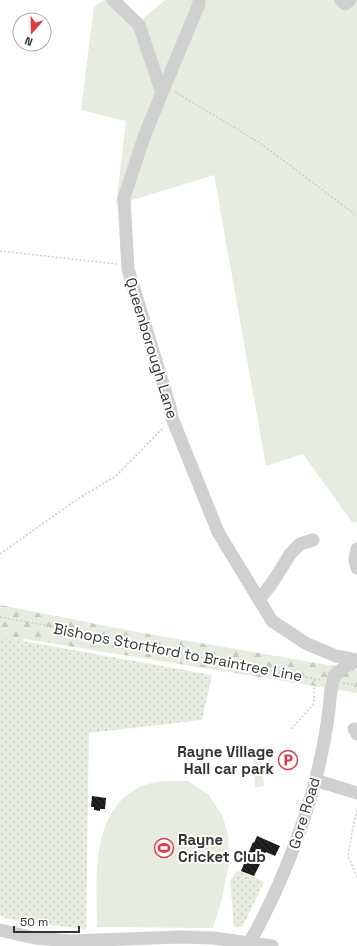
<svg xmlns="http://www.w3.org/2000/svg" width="357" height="946" font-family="'Space Grotesk',sans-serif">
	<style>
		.grass { fill: #e6ecdf }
		.forest { fill: url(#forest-firs) }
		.park { fill: url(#park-dots) }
		.building { fill: url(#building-back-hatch) }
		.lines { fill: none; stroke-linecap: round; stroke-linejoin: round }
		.path { stroke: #cdcdcd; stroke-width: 1.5; stroke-dasharray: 2 2; stroke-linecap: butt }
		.minor { stroke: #d0d0d0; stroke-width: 13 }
		.minor-bridge { stroke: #d0d0d0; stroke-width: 13 }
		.labels { text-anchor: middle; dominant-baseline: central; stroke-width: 4; stroke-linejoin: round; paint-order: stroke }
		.street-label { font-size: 15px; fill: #333; stroke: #fff }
		.poi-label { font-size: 15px; font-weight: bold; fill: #333; stroke: #fff; text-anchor: end }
	</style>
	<defs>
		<pattern id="forest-firs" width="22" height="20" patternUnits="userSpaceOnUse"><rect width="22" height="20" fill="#e6ecdf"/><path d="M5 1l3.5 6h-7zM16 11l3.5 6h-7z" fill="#c6cbc0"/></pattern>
		<pattern id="park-dots" width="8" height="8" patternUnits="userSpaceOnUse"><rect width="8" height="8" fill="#e6ecdf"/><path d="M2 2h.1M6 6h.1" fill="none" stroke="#c6cbc0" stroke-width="1.8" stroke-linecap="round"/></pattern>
		<pattern id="building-back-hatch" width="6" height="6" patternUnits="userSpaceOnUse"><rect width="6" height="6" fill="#1a1a1a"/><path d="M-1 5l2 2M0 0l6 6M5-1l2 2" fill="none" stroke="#333"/></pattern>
	</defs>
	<rect width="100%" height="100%" fill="#fff"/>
	<path class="grass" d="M105,0H121L141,20L165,0H357V522H352L303,454L266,466L214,175L116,205L126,121L81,110L94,6Z
		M253,752H261L264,786L255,787Z
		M188,781L209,795L223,817L228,836L229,864L221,902L213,928L97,927C97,879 89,812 140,787C154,780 173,781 188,781Z"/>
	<path class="forest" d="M0,605L137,632L357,670V693L25,639L10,650L0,654Z"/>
	<path class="park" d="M0,637L212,675L202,720L89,733L86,929L16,921L0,916Z
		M237,871L242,872L264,882L243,926L234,927L230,881Z"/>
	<path class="building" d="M92,796L106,798L105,809H100V811L94,810V807H91Z
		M257,836L280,846L275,856L266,852L254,876L241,871L253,842L254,843Z"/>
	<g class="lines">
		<path class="path" d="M175,92L260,143L357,216
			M0,251L117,264
			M0,554L76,500L116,476L164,427
			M0,617L98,635L222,662L321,680
			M343,683L357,685
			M291,729L313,705C315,698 314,687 315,679
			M357,810L353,827L348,856L357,877"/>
		<path class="minor" d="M113,0L139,25L162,93L144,137L124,198L128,269L170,407L172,418L218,532L272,621L307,644L336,656L357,660
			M341,0L345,4L350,0
			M162,93L199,4V0
			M357,549L355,559L357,568
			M259,600L272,583L291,553L300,544L313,540
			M334,676L343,668L357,661
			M354,729L357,734
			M315,780L357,793
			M0,930L35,938L71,941L180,937L213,938L272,946
			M246,946C257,933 263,916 271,901C302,835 325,763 331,690"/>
		<path class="minor-bridge" d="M331,690L334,676"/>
	</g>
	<defs>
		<g id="parking-ring" transform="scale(1)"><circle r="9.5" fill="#fff" stroke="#e63946" stroke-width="1.5"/><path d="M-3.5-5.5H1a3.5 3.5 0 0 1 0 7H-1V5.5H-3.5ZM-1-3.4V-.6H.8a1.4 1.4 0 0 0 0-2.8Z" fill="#e63946"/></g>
		<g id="stadium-ring" transform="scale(1)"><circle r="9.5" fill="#fff" stroke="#e63946" stroke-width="1.5"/><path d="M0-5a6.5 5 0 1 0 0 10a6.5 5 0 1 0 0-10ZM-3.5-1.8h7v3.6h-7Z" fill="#e63946"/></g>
	</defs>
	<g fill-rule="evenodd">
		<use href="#parking-ring" x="288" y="760"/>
		<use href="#stadium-ring" x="164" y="848"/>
	</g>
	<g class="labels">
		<g class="street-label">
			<text transform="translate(152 348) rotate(73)">Queenborough Lane</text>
			<text transform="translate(178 652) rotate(11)">Bishops Stortford to Braintree Line</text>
			<text transform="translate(304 813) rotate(-73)">Gore Road</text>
		</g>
		<g class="poi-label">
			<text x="274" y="751">Rayne Village<tspan x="274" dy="17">Hall car park</tspan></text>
			<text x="178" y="839" text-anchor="start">Rayne<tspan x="178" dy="17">Cricket Club</tspan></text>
		</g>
	</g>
	<g transform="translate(32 32) rotate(200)"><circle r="19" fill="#ffffff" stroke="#adadad"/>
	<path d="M0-3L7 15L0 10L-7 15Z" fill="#e63946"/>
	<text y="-6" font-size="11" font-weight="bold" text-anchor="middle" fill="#333333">N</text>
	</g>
	<path d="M14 926v6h65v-6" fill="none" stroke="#333333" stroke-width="2"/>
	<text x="20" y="926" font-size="12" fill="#333333" stroke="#ffffff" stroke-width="3" paint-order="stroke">50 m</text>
</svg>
